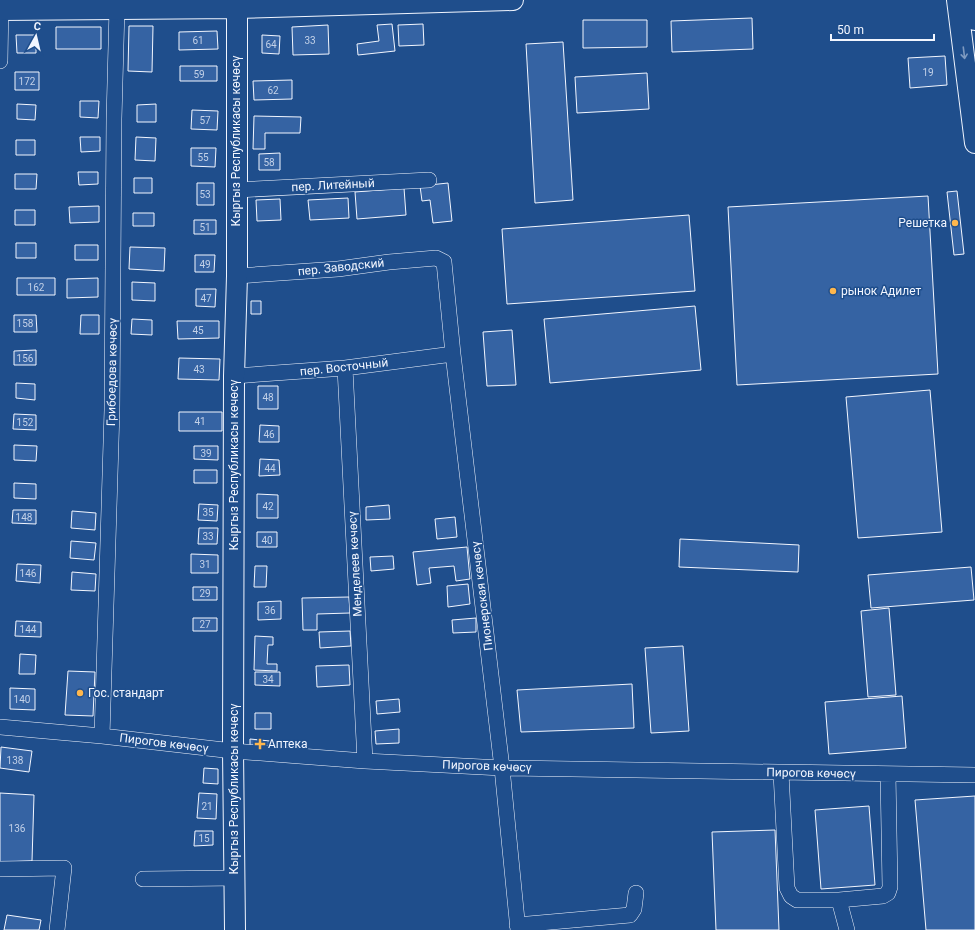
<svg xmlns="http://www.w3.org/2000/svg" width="975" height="930" font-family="Roboto,sans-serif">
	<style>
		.building { fill: #3563a3; stroke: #f2f6ff }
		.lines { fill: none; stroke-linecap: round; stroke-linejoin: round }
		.minor-casing { stroke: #f2f6ff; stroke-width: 16 }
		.major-casing { stroke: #f2f6ff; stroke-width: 22 }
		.minor { stroke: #1f4e8c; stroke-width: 15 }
		.major { stroke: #1f4e8c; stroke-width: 20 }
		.oneway { stroke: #7e9ac0 }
		.poi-dot { fill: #ffb74d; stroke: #1f4e8c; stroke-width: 1.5 }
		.labels { text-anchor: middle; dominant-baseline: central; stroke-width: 3; stroke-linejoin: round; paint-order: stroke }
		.number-label { font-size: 10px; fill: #c3d1e8 }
		.street-label { font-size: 12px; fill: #f2f6ff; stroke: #1f4e8c }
		.poi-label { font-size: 12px; fill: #f2f6ff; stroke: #1f4e8c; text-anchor: start }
	</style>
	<rect width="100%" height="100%" fill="#1f4e8c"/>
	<path class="building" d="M752,18L753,49L672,52L671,21Z
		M583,20H647V47L583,48Z
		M392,24L395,51L358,55L357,44L379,41L377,25Z
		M423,24L424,45L399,46L398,25Z
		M328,25L329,54L293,55L292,27Z
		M129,26H153L152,72L128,71Z
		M56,27H101V49H56Z
		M217,31L218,49L179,50V32Z
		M16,35H36V53H17Z
		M262,35L280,36L279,54L262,53Z
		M563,42L573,200L535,203L526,44Z
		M945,56L947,85L910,88L908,58Z
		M180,66H217V81H180Z
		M15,72H39V90H15Z
		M647,73L649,109L577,113L575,77Z
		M292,80V99L254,100L253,81Z
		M80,101H99L98,118L80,117Z
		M17,104L36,105L35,120L17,119Z
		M156,104V122H137V105Z
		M192,110L218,111L217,130L191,129Z
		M254,116L301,117L300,133H265V149H253Z
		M80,137H100V151L81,152Z
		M136,137L156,138L155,161L135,160Z
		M16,140H35V155H16Z
		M191,148H216L215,167L191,166Z
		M280,153V170H259V154Z
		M78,172H98V184L79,185Z
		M15,174H37L36,189H15Z
		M134,178H152V193H134Z
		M197,183H214V205H197Z
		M448,183L452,221L433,223L430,200L422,201L420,186Z
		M404,188L406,215L357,219L355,192Z
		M957,191L964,254L954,255L947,192Z
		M928,196L938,374L737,385L728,207Z
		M348,198L349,218L310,220L308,200Z
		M280,199L281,220L257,221L256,200Z
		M99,206V222L70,223L69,207Z
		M15,210H35V225H15Z
		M133,213H154V226H133Z
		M689,215L695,291L507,304L502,229Z
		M194,220H216V234H194Z
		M16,243H36V258H16Z
		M75,245H98V260H75Z
		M130,247L165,248L164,271L129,269Z
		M195,255H215L214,272H195Z
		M17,278H55V295H17Z
		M98,278V297L67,298V279Z
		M132,282L155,283V301L132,300Z
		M196,289H216L215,307L196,306Z
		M251,301H261V314H251Z
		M695,306L701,370L550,383L544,319Z
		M14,315H36L37,332H14Z
		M81,315H99V334H80Z
		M132,319L152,320V335L131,334Z
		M177,321H219V338L178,339Z
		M512,330L516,385L487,386L483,332Z
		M36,350V365H14V351Z
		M179,358L220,359L219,380L178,379Z
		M16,383L35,384V400L16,398Z
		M258,386H278V409H258Z
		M930,390L942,532L858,538L846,397Z
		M179,412H222V431H179Z
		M14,414L36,415V430L13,429Z
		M260,425L279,426V442H259Z
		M14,445L37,446L36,461L14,460Z
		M194,446H218V460L194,459Z
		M260,459L279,460L280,475L259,476Z
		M194,470H217V483H194Z
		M14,483L36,484V499L14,498Z
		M257,494L278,495V518H257Z
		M199,504L218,505L217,521L198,520Z
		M389,505L390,519L366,520V507Z
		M13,510H36V524L12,523Z
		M72,511L96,513L95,530L71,528Z
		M455,517L457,537L437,539L435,519Z
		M199,528H218L217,544H198Z
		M257,532H277V547H257Z
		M680,539L799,545L798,572L679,567Z
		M71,541L96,543L94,560L70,558Z
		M467,547L470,579L456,581L454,566L429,568L431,583L417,585L413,552Z
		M191,554L218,555V573H191Z
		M393,556L394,569L371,571L370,557Z
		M17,564L41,565L40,583L16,581Z
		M255,566H267L266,587H254Z
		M971,567L974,600L871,608L868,575Z
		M72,572L96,574L95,591L71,590Z
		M468,584L470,604L448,607L447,586Z
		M193,587H217V600H193Z
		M349,597L350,613L317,614V630H303L302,598Z
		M281,601V619L258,620V602Z
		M889,608L896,695L868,697L861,611Z
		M193,618H217V631H193Z
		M476,618V632L453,633L452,620Z
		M16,621L41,622V637L15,636Z
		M350,631L351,646L320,648L319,632Z
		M255,636L273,637V645H268L267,664H277V671L254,670Z
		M683,646L689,731L651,733L645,648Z
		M20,654L36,655L35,674H19Z
		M349,665L350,685L317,687L316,666Z
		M68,671L95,672L93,716L65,715Z
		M255,672H280V686L255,685Z
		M632,684L634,728L521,732L517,690Z
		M10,688L35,689V710L10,709Z
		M902,696L906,748L829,754L825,702Z
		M399,699L400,712L377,714L376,701Z
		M255,713H271V729H255Z
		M399,729V743L376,744L375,731Z
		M250,739L270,741L269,748L250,747Z
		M1,747L32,751L29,772L0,768Z
		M204,768L218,769V784L203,783Z
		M0,793L34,795L32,861L0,862Z
		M199,793L217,794L216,819L197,818Z
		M975,796V930H926L915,800Z
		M869,806L875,885L821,889L815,810Z
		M775,830L779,930H716L712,832Z
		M195,831H213V845L194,846Z
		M7,915L41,920L39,930H4Z"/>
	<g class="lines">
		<g class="minor-casing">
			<path id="minor" d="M0,61L1,1
				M237,190L429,180
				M237,276L338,269L389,262L436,258L444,262L453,354L502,768L518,930
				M345,368L365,761
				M234,376L345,368L453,354
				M0,727L102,736L233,751L365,761L502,768L975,775
				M102,736L112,410L114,119L117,8
				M781,773L787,888L791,896L797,900H839L883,896L888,893L890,887L888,774
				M0,869L64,868L57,930
				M143,879L235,878
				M839,900L847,930
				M517,925L630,915L634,909L636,893"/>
		</g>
		<g class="major-casing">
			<path id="major" d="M957,0L975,143
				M972,0L975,20
				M0,10L236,8L513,0
				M235,930L233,751L234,376L237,276V0"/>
		</g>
		<use href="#minor" class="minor"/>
		<use href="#major" class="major"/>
	</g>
	<defs><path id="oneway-shaft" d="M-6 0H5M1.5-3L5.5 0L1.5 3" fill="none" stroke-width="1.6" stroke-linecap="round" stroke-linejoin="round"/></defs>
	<use class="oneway" href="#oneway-shaft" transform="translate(964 53) rotate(83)"/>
	<g class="poi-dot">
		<circle cx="955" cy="223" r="4"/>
		<circle cx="833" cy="291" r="4"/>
		<circle cx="80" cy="693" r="4"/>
		<path d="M258 738h4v4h4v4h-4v4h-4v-4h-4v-4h4z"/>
	</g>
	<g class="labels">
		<g class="number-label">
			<text x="198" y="40">61</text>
			<text x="310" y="40">33</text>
			<text x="271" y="44">64</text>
			<text x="928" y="72">19</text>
			<text x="199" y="74">59</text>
			<text x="27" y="81">172</text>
			<text x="273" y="90">62</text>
			<text x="205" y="120">57</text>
			<text x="203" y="157">55</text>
			<text x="269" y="162">58</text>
			<text x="205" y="194">53</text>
			<text x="205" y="227">51</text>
			<text x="205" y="264">49</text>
			<text x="36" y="287">162</text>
			<text x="206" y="298">47</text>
			<text x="25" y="323">158</text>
			<text x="198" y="330">45</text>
			<text x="25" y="358">156</text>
			<text x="199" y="369">43</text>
			<text x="268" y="397">48</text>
			<text x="200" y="421">41</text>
			<text x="25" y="422">152</text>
			<text x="269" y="434">46</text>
			<text x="206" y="453">39</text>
			<text x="270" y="468">44</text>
			<text x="268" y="506">42</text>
			<text x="208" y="512">35</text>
			<text x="24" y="517">148</text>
			<text x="208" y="536">33</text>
			<text x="267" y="540">40</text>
			<text x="205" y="564">31</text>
			<text x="28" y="573">146</text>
			<text x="205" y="593">29</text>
			<text x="270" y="610">36</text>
			<text x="205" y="624">27</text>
			<text x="28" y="629">144</text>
			<text x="268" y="679">34</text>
			<text x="22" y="699">140</text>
			<text x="15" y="760">138</text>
			<text x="207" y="806">21</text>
			<text x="17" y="828">136</text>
			<text x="204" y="838">15</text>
		</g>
		<g class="street-label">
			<text transform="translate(236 141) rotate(-90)">Кыргыз Республикасы көчөсү</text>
			<text transform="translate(333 185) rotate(-3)">пер. Литейный</text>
			<text transform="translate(341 267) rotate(-6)">пер. Заводский</text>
			<text transform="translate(344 367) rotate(-6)">пер. Восточный</text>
			<text transform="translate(112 372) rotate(-89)">Грибоедова көчөсү</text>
			<text transform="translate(234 465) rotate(-90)">Кыргыз Республикасы көчөсү</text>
			<text transform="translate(355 564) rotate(-93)">Менделеев көчөсү</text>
			<text transform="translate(482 596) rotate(-97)">Пионерская көчөсү</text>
			<text transform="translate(164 743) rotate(7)">Пирогов көчөсү</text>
			<text transform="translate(487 766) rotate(2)">Пирогов көчөсү</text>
			<text transform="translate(811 773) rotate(1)">Пирогов көчөсү</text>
			<text transform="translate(234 789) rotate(-90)">Кыргыз Республикасы көчөсү</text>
		</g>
		<g class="poi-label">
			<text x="947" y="223" text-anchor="end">Решетка</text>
			<text x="841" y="291">рынок Адилет</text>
			<text x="88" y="693">Гос. стандарт</text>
			<text x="268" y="744">Аптека</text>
		</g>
	</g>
	<g transform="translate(36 36) rotate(8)" stroke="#1f4e8c" stroke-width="3" paint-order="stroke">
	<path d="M0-3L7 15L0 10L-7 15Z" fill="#f2f6ff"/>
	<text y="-6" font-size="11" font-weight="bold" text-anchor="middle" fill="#f2f6ff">С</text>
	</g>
	<path d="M831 34v6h103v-6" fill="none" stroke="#f2f6ff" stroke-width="2"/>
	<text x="837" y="34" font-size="12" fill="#f2f6ff" stroke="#1f4e8c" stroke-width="3" paint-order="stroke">50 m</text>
</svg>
